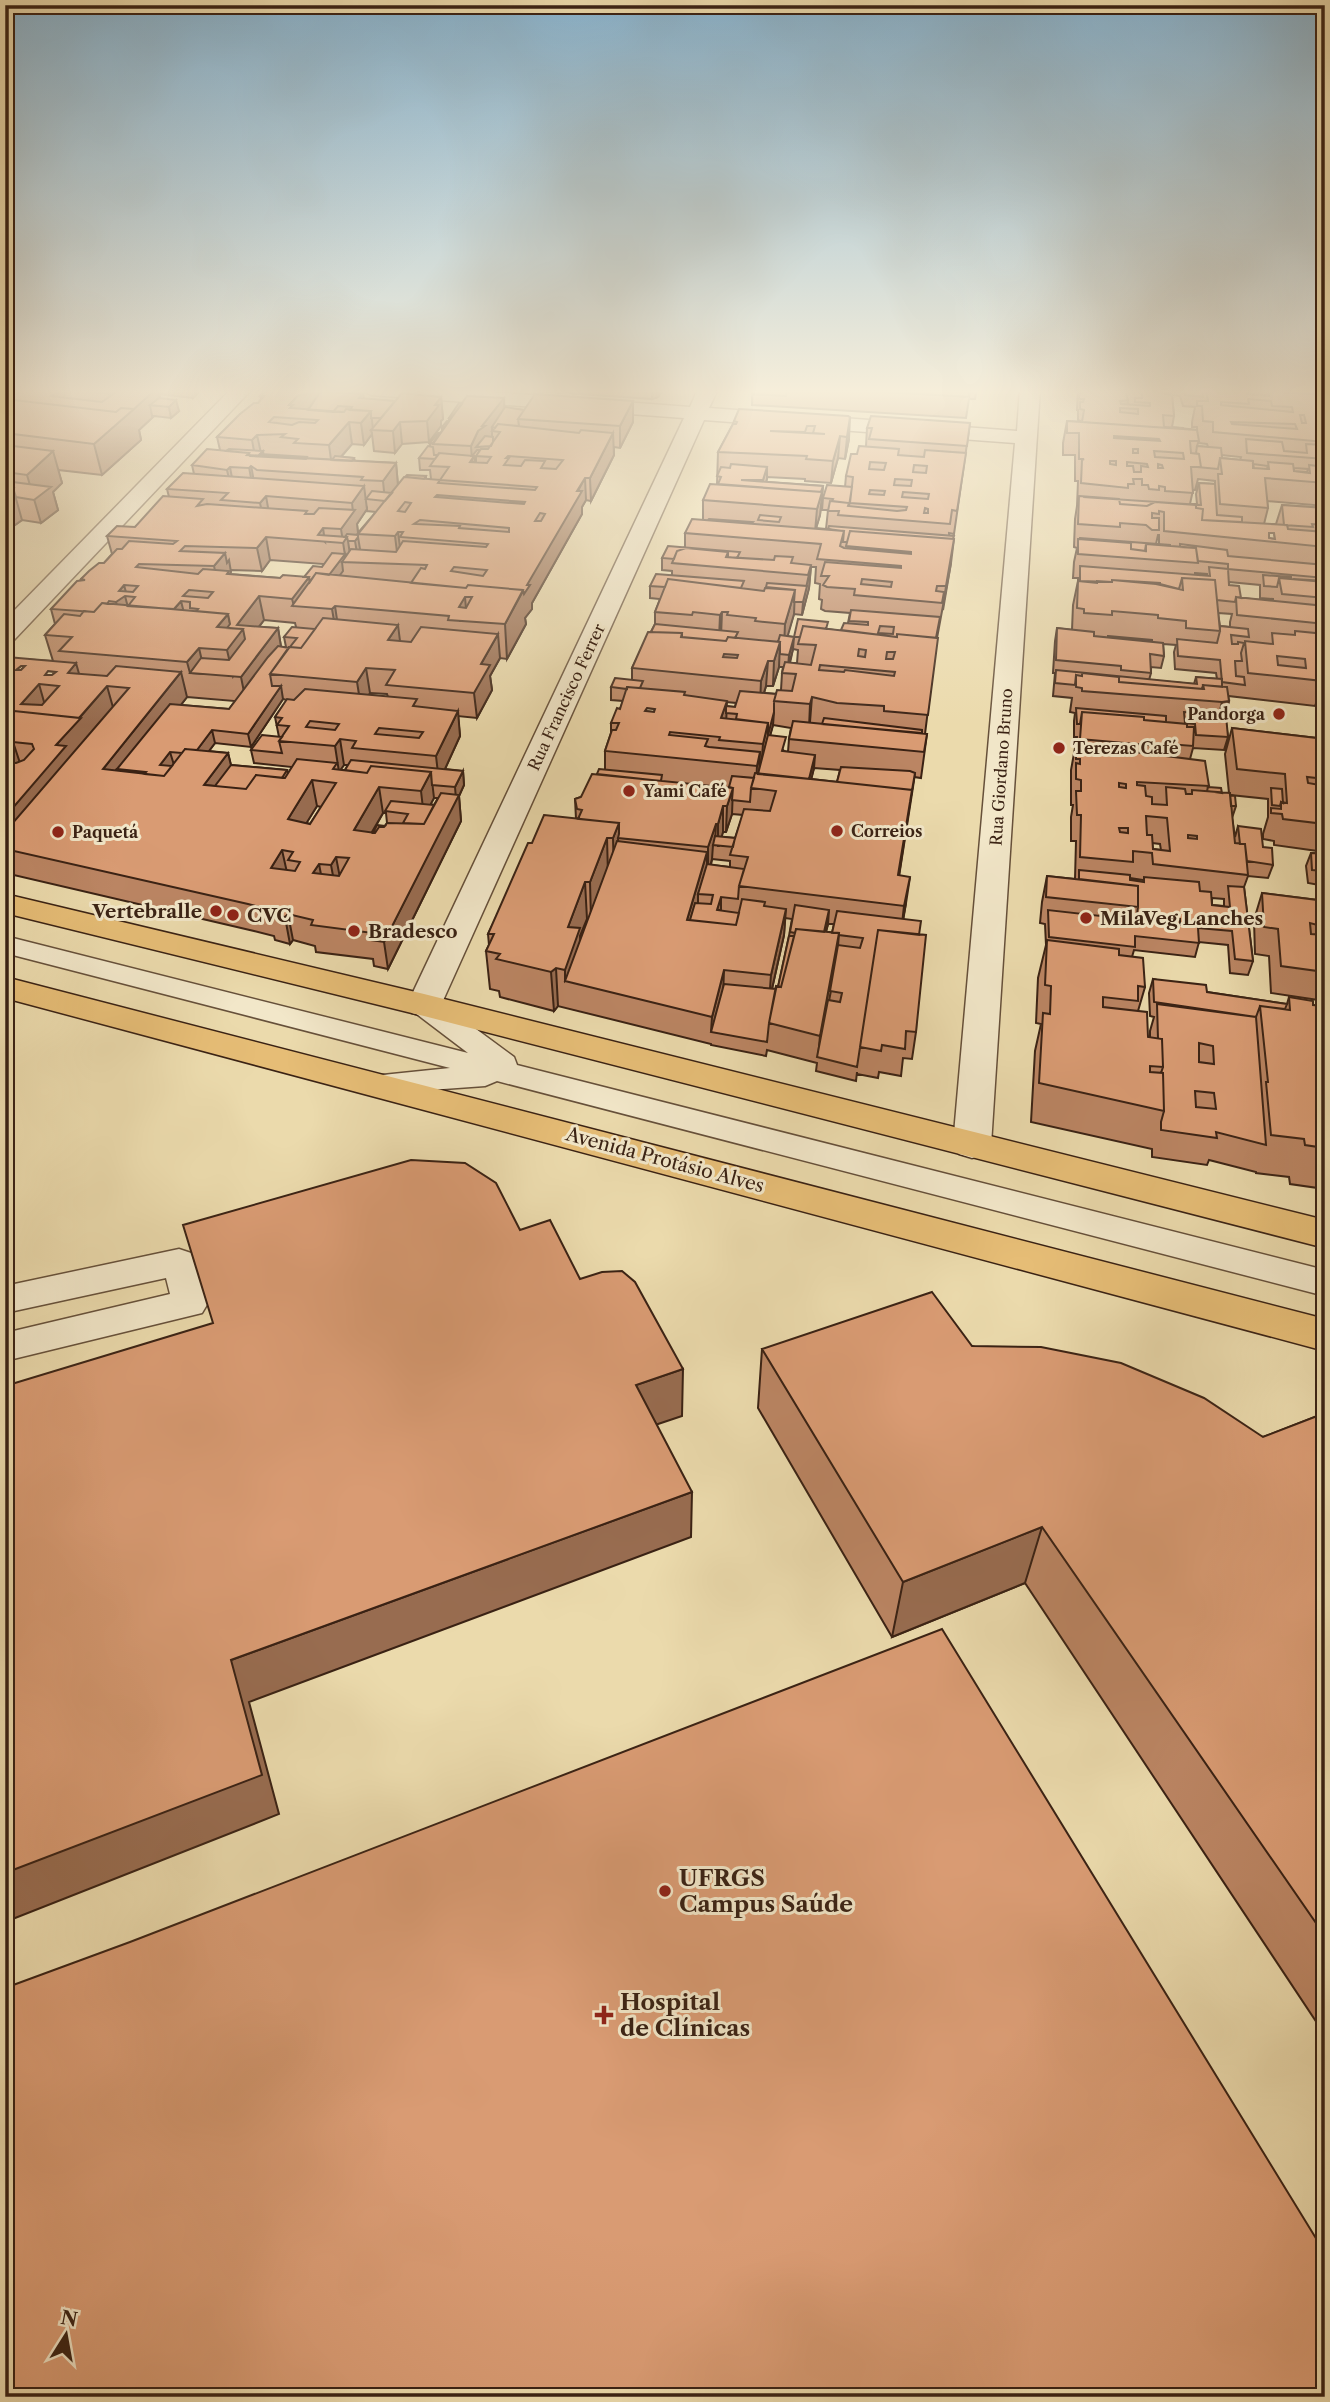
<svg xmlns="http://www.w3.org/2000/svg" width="1330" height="2402" font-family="'Libre Caslon Text',serif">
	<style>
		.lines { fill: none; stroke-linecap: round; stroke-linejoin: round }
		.service-casing { stroke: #66503a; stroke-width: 3 }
		.minor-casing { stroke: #66503a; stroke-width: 3 }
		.tertiary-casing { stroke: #66503a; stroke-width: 3 }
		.primary-casing { stroke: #3a2214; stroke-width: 3 }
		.service { fill: #f2e7c9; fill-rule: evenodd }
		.minor { fill: #f2e7c9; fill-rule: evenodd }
		.tertiary { fill: #f2e7c9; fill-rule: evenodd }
		.primary { fill: #e6bd76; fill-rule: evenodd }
		.wall { fill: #bb8563; stroke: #3a2214; stroke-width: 2; fill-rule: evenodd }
		.shaded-wall { fill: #986c50; stroke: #3a2214; stroke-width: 2 }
		.building { fill: #d99b73; stroke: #3a2214; stroke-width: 2; fill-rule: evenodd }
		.poi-dot { fill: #8f2418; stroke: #f2e7c9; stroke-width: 2.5 }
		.labels { text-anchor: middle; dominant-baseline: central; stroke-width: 6; stroke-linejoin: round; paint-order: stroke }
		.far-street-label { font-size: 16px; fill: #3a2214; stroke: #f2e7c9 }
		.far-poi-label { font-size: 16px; font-weight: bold; fill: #3a2214; stroke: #f2e7c9; text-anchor: start }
		.poi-label { font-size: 19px; font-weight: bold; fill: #3a2214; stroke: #f2e7c9; text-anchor: start }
		.street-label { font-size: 19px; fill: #3a2214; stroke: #f2e7c9 }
		.near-poi-label { font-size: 23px; font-weight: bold; fill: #3a2214; stroke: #f2e7c9; text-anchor: start }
	</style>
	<rect width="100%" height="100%" fill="#ebdaac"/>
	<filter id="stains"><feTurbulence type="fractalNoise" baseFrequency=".00286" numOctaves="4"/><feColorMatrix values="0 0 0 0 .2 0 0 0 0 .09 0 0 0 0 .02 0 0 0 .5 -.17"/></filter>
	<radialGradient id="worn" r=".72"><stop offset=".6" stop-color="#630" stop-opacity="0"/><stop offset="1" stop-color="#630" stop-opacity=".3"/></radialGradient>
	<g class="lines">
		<g class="service-casing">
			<path id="service" d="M5,936L468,1053L414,1012L409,1005L414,998L424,996L434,998L514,1057L517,1065L1325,1270V1296L497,1081L485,1086L374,1094L363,1091L359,1084L363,1077L450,1068L5,953Z
				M179,1249L191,1253L208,1303L202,1313L5,1361V1333L170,1294L166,1278L5,1313V1286Z"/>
		</g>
		<g class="minor-casing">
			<path id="minor" d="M361,389H451L690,407L698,389H718L709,408L1017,431L1020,389H1040L991,1145L985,1154L972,1158L959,1154L953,1145L1015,443L704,420L441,1005L436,1013L424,1016L412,1013L407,1005L684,418L371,395Z"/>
		</g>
		<g class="tertiary-casing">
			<path id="tertiary" d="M231,389H252L14,640L5,642V620Z"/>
		</g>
		<g class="primary-casing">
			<path id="primary" d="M5,894L424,994L1325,1220V1248L424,1016L5,913Z
				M5,977L1325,1319V1351L5,998Z"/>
		</g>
		<use href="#service" class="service"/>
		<use href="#minor" class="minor"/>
		<use href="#tertiary" class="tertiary"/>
		<use href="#primary" class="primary"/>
	</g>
	<path class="wall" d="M5,389H201L193,398L159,394L160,398L179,411L171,418L154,416L139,430L141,440L102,475L58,470L62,483L53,492L58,510L41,523L22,520L5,532Z
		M267,389H321V391L363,394L364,399L395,401L441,397L443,419L441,421V426L429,442L402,444L395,453L374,451L372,434L364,445L352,444L341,457L354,458L355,461L396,463L398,485L426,476V479H431L430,470H420L419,458L430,446V443L442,431V427L449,421V418L504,398V408L524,410L633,401V422L620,448L614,447V455L591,501L586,500L582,507V514L532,603V609L525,618L526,624L507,659L500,658L490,676L492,690L477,718L458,716L460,736L445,769L463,771L464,785L459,796L461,821L388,969L374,966L373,959L316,952L315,946L293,940L290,944L275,940L274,936L254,931L5,873V658L53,661L45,635L55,624L51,609L81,581V579L104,563L112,554L107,536L135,527L169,497L167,489L194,474L192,465L220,450L217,437L258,403L261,399L260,396ZM367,509V511L376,512L357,534L358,533L357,524ZM270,560L324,564L322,567L304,577L280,578L230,574L231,570L262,571ZM264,620L295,623L296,627L284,637L286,647H281L278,628L259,627ZM21,666H25L21,670H16ZM48,671L56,672L52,675H45ZM370,693L387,694L388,697L368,695ZM187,697L235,701L229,709L181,705ZM283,699L287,700L275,717L279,737L251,750L254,763L292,767L288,774L287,770L231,765L228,753L209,751L215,743L251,747ZM344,765H348L345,770H340ZM434,798H438L434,805L430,804ZM317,806L321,807L310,824L306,823ZM383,813H386L387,823L385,826L372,833Z
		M537,389H663L658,397L652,399L537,391Z
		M754,389H977L975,399H969L966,418L752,405V394Z
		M1078,389H1323V391H1325V506L1267,501L1268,508L1264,524H1276L1282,505L1325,508V698H1318L1315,706L1228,696L1229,701L1225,716L1228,737L1224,750L1193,748L1190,759L1209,786L1208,787L1222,793H1229L1225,754L1232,728L1325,739V852L1274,845V841L1263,839V834L1268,817V799L1230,795L1236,806L1232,818L1235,837L1238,826L1263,847L1273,865L1268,878L1248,876L1244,887L1253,961L1248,975L1230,973L1228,945L1199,942L1195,957L1134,950L1132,957L1145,987L1138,1011L1148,1037L1150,1038V1031L1154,1017L1150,1016L1149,993L1153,979L1207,992L1287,1004L1289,997L1313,1005L1325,1006V1189L1290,1184L1289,1177L1256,1173V1172L1209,1160L1207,1165L1152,1157V1149L1031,1122L1035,1051L1041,1024L1036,1023L1038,978L1046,945L1045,924L1040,923L1042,902L1047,876L1075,879L1076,841H1071V817L1073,805H1071V770L1077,737H1074V721L1075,713L1070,712L1072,698L1053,696L1055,673H1053L1055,641L1057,628L1072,630L1073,605L1078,581V578H1073L1074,562L1077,548L1074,547L1075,519L1077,506L1078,481H1075V455H1063V443L1067,421L1082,422L1078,420V410H1077ZM1172,395L1180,396L1183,406L1195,407L1192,422V427H1197V430L1172,427L1174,416ZM1198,443L1207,444L1208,447L1197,446ZM1221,455L1241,457L1240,460L1222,458ZM1198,479L1215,481V484L1199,483L1196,494L1197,504H1190L1193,490H1195ZM1269,533H1274L1275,539L1269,538ZM1158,535H1159V544H1156ZM1195,573L1207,574V576L1195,575ZM1229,582L1260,585V598L1273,599V601L1241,598L1229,585ZM1218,613L1232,614L1230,622V627L1220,626ZM1108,636L1152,640V642L1108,638ZM1163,644L1176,645L1174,652L1175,669L1216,673L1217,679L1196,677L1194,684L1149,680L1151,673V667L1161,668L1164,656ZM1152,843L1160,844L1161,850L1153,849ZM1130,878L1143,880L1142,882L1130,880ZM1212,898L1224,899V906L1212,905Z
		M848,416L849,439L845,459L838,458L831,483L805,481V479L767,477L766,482L823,486L820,515L816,528L826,529L828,510H822L823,498L845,487L846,476L857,454L866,446L867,428L970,423L954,534L949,533L951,563L937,638L925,734H927L921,778L914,777L899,875L906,903L903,919L919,935L916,1032L912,1059L903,1058L901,1076L879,1072L878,1078L857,1074V1072L856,1081L816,1071L817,1063L767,1050L766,1056L711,1045V1044L558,1006L554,1011L500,997L499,991L490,989L486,951L489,945L488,934L532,843L576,819L575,799L581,797L597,774L605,769V751L611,733V723L620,709L623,701L611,700V687L632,680V668L655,624V612L660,599L650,598V586L672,575V571L662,570V558L685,547V533L703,519V500L717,484L718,452L733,424L734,421ZM811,567H816L815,583L820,584L819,599L822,600L821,609L825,611L850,613L848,623L842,631L827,629L794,637L787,636L794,614L802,615L809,588ZM793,649L798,650L797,663H790ZM779,667H783L782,673L781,690L776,694L764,693L766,686H773ZM726,702L736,703L735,707L726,706ZM647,708L655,709L654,712L645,711ZM773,725L791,728L789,739L788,752L784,751L770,735ZM814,768L840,770L837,782L811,779ZM732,814L743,815L735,838L721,837L723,832H726ZM712,859L730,861V867L711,865ZM785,918L792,919L789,936L778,987L776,989H772L784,935ZM587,919H588L581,940L580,936ZM828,924H834L832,933L826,932Z
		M1311,853L1325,854V886L1308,883L1306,866Z
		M1262,893L1325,901V1001L1271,993L1269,956L1255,954L1254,920Z
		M972,1346L1263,1437L1325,1413V2035L1025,1583L892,1637L758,1408L762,1349Z"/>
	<path class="shaded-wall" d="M11,389L15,404L5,402V393Z
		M60,389H62L68,409L49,397Z
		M156,389H158L161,406L150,405L152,416H154L139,430L141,440L102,475L94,444Z
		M191,389H201L193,398Z
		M313,389H321L323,402L291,418L289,405L297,396Z
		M652,389H663L658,397L652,399Z
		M441,397L443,419L441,421V426L429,442L427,421L435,405Z
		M504,398L505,419L492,427V436L486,444L491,446L494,453L476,456V462H470L472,460L471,446L478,431Z
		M176,400L179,411L171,418L169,407Z
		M1128,400L1127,408H1120V401Z
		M633,401V422L620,448V426Z
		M371,411L373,430H371L372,434L364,445L361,423Z
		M850,417L849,439L845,459L847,437Z
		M349,422L352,444L332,467L329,445Z
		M400,422L402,444L395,453L393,431Z
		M613,433L614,455L591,501L590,478Z
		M257,435L261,453L263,451L265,463L256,462L252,440Z
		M840,436L838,458L831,483L833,461Z
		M53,451L62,483L53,492L58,510L41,523L27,475Z
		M249,453L255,488L253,490L247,455Z
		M396,463L398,486L385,501L383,481Z
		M230,467L234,489L232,492L227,470Z
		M767,467V479L763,492V480Z
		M585,478L586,500L582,507V514L532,603V609L525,618L526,624L507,659L505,624Z
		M364,486L367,509L357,524L358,533L352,541H348L351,561L346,562L341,529L353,512L352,503Z
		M823,486L820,515L815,532L817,509Z
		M13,488L22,520L5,532V493Z
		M266,496L270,519L265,526L260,503Z
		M323,528L325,542L318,535Z
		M398,532L401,555L398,560L395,536Z
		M266,537L270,560L262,571L257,548Z
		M358,537L360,549L357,553L355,541Z
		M954,539L951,563L943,610L946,586Z
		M225,553L227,563L229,560L231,572L219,590L214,566Z
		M345,554L346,562H342L343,571L320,602L318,589Z
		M5,559L9,571L5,574Z
		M811,565L809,588L802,615L803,602Z
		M309,577L313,601L294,606L292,599Z
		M124,585L127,596H125L130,615L122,626L116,602L119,591Z
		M795,590L794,614L784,649L785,624Z
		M456,595L465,597L467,621H460Z
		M259,596L264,620L246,643L233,676L227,650L237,625Z
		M181,601L187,625L166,619Z
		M335,606L340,640L338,644L332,609Z
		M722,612L721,636L719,639L720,615Z
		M228,614L233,638L217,627Z
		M398,625L401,649L388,640Z
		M278,628L282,653L246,702L241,677Z
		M498,634L500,658L490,676L492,690L477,718L474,693L481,664Z
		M794,637L793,649L788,668L789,655Z
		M780,642L779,667L773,686L774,661Z
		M199,648L205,674L190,673L187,662Z
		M768,661L766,686L760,706L761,681Z
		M76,663L83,688L68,673Z
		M366,668L370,693L361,707L357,682Z
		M181,672L187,697L130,770L117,769L121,782L103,769Z
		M39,684L46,709L21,704Z
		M107,686L114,711L5,849V817L56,745Z
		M281,686L283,699L251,747L248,734Z
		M812,697L810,722L809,729L810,704Z
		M727,701L726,726L721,718Z
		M1229,701L1222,726L1216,727L1222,702Z
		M458,711L460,736L439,782L436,756Z
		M774,712L773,725L761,770L763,744L768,723Z
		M212,730L215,743L197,767L194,754Z
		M340,739L344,765L339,772L335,746Z
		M13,742L25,778L5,792V743Z
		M170,752L174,765L163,778L160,765Z
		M760,752L759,778L756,786L757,766Z
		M228,753L234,778L227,787L204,785Z
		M815,755L814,768L805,805L806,791Z
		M463,771L464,785L459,796L461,821L388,969L384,942L456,799L455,787Z
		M431,772L434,798L424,817L421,791Z
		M915,773L913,787L895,902L898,875Z
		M312,780L317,806L293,845L288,819Z
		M379,787L383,813L358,856L354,830Z
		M733,788L732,814L726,832L727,806Z
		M723,806V832L719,846H718V824Z
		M619,823L620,838H618L619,864L614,876L613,838Z
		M716,824L715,845H713L712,859L708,874V847Z
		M607,838L608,875L591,920L590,882Z
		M282,850L288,877L271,868Z
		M707,852V878L698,894V907L690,933L687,920Z
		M336,857L341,883L336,892L331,865Z
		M319,864L324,890L313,873Z
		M910,877L906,903L901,933L904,906Z
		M585,882L587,919L580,936L582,966L565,981V970L568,927Z
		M721,897V910H717Z
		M786,909L784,935L769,1002L771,975Z
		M829,910L828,924L821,950L823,936Z
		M288,914L293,940L290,944L285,917Z
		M839,933L837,960L818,1057L820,1036Z
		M556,968L558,1006L554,1011L551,972Z
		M724,970L723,997L711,1032L712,1017Z
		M683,1369L682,1416L637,1431L636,1385Z
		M692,1492L691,1537L249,1702L279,1814L5,1922V1873L231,1660Z
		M1042,1527L1025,1583L892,1637L903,1582Z"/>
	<path class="building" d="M5,389H61L51,396L102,402L113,394L69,389H156L134,409L121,408L116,412L5,399L22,391L11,389L5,393Z
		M267,389H313L310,393L297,396L289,405H293L290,408L344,412L346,409L371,411L361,423L349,422L329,445L294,443L298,439L281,437L285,434L257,435L252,440L217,437L240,414L254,403H258L264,396H260ZM274,417L318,420L315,423L299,422L292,425L269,422Z
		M754,389H786V396L752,394Z
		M839,389H970L969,397Z
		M1080,389H1165V394L1172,395L1174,416L1163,415L1164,427L1183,428V429L1082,422L1084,410L1080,409V402H1083L1084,399H1079ZM1125,391L1142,392V398H1135V402L1150,403V406L1121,404L1120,401L1128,400ZM1120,408L1138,409V414L1120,412Z
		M1184,389H1205V391H1203V397L1185,395Z
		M1206,389H1246L1247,394L1269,396L1268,391L1325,395V442L1213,432V422L1203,421L1202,406H1197V401H1208ZM1248,399L1271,401L1272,406L1292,407L1293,412L1221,405V402L1249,404ZM1300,415H1304L1306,423H1302ZM1231,422L1295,424L1297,429L1232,424Z
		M1247,389H1321V390L1325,391V395L1268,391L1267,395L1247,394H1248Z
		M321,391L363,394L359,398L395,401L381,418H371V411L350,410L352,407L338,406L333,412L308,410Z
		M402,393L441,397L435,405H439L427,421L400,422L393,431L371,430Z
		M535,394L633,401L620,426L518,419Z
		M467,396L504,398L482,426H485L478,431L471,446L433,444Z
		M159,398L176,400L169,407L150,405Z
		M5,399L116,412L121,408L134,409L94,444L5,433Z
		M459,403L462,404L451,418H449Z
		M505,407L524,410L518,419L519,426L498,424L495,428L492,427Z
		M739,409L848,416L850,417L847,437L840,436L833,461L806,459L807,456L718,452L733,424H736L737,422L734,421ZM807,426H815L813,433L825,434L770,431L805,432Z
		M871,416L970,423L967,446L869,439L872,428H867Z
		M447,421H449L445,427H442Z
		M1067,421L1197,430L1199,441H1190L1191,453L1199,454L1201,467H1191L1193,493L1165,491V487L1159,486V490L1149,489L1148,485H1142V479H1133L1134,484H1128V488L1081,483L1082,460L1084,459H1079V433H1067ZM1114,436L1159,439L1160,441L1114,438ZM1133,449H1138V453H1133ZM1154,451L1183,453L1184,459L1155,457ZM1110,461H1116V465L1110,464ZM1127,462L1147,464L1148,467L1141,466V472H1134L1133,466H1127ZM1158,464L1162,465L1163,468H1158Z
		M498,424L579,433L581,430L613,433L590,478H585L577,491H582L527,585H530L524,594L523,590L468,585L466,588L411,583L421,568L425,569L427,565L342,562L351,549L396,552L403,541L486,547L488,544L400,537L403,532H398L395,536L358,534L404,477L440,480L449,467L430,466L439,453L474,456L470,462L487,463L491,457L476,456L481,449H488L500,432L492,431ZM508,456L563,460L556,469L541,468L545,461L525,460L521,466L504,465L509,458H506ZM440,480L537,487L535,490L438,483ZM437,495L525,502L524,504L435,497ZM405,502L411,503L405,512L398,511ZM540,513L545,514L541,521H535ZM420,520L509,528V532L459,528L460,526L414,524ZM454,567L487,570L483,576L451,571Z
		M438,433H440L433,443H430Z
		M485,436L493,437V442L491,446L476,447Z
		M1246,439L1282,442L1284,451L1307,453L1306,444L1325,445V459L1247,453Z
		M5,445L53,451L27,475L5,472Z
		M428,446L433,447L434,455H438L435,459L419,458Z
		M859,446L899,449L898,455L924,457L925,450L966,453L957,511L952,510L950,524L838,515L839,511H828L830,501L849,503L848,506L897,511L906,510L907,507L850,503L853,477L846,476L851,454H857ZM870,462L886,463L884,470L869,469ZM914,465L927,466L926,473L913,472ZM895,479L912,480L911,486L894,485ZM870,490L885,491L884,495L869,494ZM903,492L929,494L928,499L902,497ZM925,508L928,509V513H924Z
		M1197,446L1221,448L1222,458H1220L1218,469L1197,467H1201L1199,454L1196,453Z
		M207,449L249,453L247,455L396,463L383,481L361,480L363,477L257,470L251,466L249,468L230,467L227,470L192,465Z
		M229,449L263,451L260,454L307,457L306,459L250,456L249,453L226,451Z
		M477,450H480L476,456V462H475L474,456H472Z
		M335,456L354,458L352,461L332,460Z
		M1220,458L1253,461V468L1269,469L1268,462L1293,464L1294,471L1310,473L1309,465L1325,467V483L1265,478L1268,508L1220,504L1218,474H1222Z
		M731,464L767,467L763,480H741L823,486L821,492L718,484L721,477L717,476L721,467L730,468Z
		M1253,464L1268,466L1267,469L1254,468Z
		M1294,468L1308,469L1307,472L1294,471Z
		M183,473L364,486L352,503L266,496L260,503L221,500L228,493L167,489Z
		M407,475L426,476L424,479L405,477Z
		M5,481L51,487L34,500L16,497L13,488L5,487Z
		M1199,483L1215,484L1217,515L1242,517V522L1202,520L1203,509L1196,508V505L1155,502L1147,506L1120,504L1119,499L1083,497L1201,505Z
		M710,484L822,492L817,509L703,500Z
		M827,485L852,487L849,506H848L849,503L832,501L833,499L823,498Z
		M5,487L13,488L5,493Z
		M372,491L392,493L385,501L366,499Z
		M163,496L203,499L197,506L207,504L307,511L305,514H314L319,508L355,510L341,529L323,528L318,535L347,537L343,543L266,537L257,548L185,546L180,551L225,553L214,566L139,564L136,567L198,574L203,569L229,571L227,574L280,578L283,575L309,577L292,599L259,596L237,625L278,628L241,677L190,673L201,658L229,660L245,639L243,629L227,628L230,624L228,614L196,611L198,609L190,608V602L181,601L174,609L128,606L135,597L125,596L116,602L109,601L107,604L102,603L94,612L51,609L77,581L85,580L81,579L89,571L99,563H104L117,549H122L129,541L173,544L177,541L107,536L117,526L135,527ZM124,585L138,586L133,592L119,591ZM189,590L213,592L208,598L183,596Z
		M1079,496L1119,499L1120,504L1147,506L1155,502L1196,505V508L1203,509L1202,520L1287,525L1288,529L1325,532V547L1164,531V512L1159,511V514L1152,513V518H1159V530H1152L1146,525L1120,523V527L1078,524ZM1269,533H1274L1275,539L1269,538Z
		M1282,505L1325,508V525L1312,524L1313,527L1284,525Z
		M760,515L781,517L779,522L758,520Z
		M692,519L844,531L840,546L844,548L911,554V552L846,546L850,531L954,539L946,586H937L936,591L944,592L942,603L854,595L855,589L827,587L823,585L829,576H821L825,562L901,568V566L817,559L821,544L685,533ZM862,579L892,582L891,587L861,584Z
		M709,519L753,522L752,523L708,520Z
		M829,526L954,536L953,539L850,531L847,542H843L844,531L828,529Z
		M347,534L358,535V537L355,541H348L347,537H345Z
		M1080,538L1170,545V546L1146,544L1145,551L1131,549V543L1080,539Z
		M1078,539L1131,543V549L1146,551V544L1196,548L1198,563L1078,554Z
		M1180,544L1227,550L1228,556L1325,565V578L1228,569V564L1198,561L1196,548L1180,547Z
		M668,546L740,552L737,558L728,557V552L686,548L677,551L674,559L662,558Z
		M686,548L728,552L726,557L774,560L775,556L793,557L791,563L811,565L808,575L672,563L677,551Z
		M332,553L345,554L329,575L316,573L310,582L309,577H304L313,566L322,567Z
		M1080,566L1210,576L1209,567L1228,569L1229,585L1239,586L1241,598L1236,597L1235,602L1217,600L1215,580L1182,578L1179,589L1160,584V583L1112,580V582L1080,581Z
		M316,573L466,588L468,585L523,590L505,624L448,620L449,616L335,606L332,609L292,606ZM465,597H472L466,608L459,607Z
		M656,574L744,581L741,588L668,579L665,587L650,586Z
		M1263,575L1291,577V579L1279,578L1277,587L1264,586Z
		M1182,578L1215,580L1220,631L1186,628V621L1158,618V615L1112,611V615L1084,613V609L1077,608L1078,581L1097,583V581L1112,582V580L1156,584L1183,590Z
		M1279,578L1325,582V598L1282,594Z
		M668,579L764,591L765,588L795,590L785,624L755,621L756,618L727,615L728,612H722L720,615L693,612L692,615L655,612Z
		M1293,579L1325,581V582Z
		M767,583L807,586L803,602H794L795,590L766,587Z
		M1236,597L1325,606V624L1237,615Z
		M102,603L228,614L217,627L243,629L227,650L199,648L187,662L59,651L72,637L45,635L64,614L80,616L84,611L94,612Z
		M851,610L940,617L936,638L897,634V637L841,630L844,623L868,625V622L849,621ZM880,626L894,627L893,634L878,633Z
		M323,618L398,625L388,640L411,642L421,627L498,634L481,664L490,665L474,693L386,685L395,670L366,668L357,682L270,674L289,647L301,648Z
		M798,619L828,622L826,629L803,626L800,637H794Z
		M655,624L738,632L735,638L728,637L726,641L682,637V633L651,632Z
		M803,626L897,637V634L938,638L928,715L884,711V706L837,703L812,697L810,704L774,701L777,690L792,691L796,674L782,673L785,662L811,665L816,645L798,644ZM859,649L866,650L865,657L858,656ZM887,652H895L893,659H886ZM820,665L895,672L894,676L845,670L844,672L819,670Z
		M1220,626L1248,629L1249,637L1231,635L1232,644H1238V642L1244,643L1241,653L1242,661H1235L1236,676L1244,677L1245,685L1222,682L1220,660L1178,656L1177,639L1217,643L1220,631Z
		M292,627L315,629L301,648L290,647L297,638L284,637Z
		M1057,628L1094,632V636L1163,643L1164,656L1150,654L1151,673L1121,670V666L1056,660Z
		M1295,631L1325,634V649H1318L1319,658L1325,659V673H1322L1323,681L1248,673L1245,641L1273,644L1272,633L1295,635ZM1277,656L1305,659L1306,668L1278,665Z
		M648,632L682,633L681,637L726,641L728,637L780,642L774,661H768L761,681L632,668ZM724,654L738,655L737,658L723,657Z
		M780,635L794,637L789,655L780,654V642H778Z
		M278,646L289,648L270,674L272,686H281L248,734L212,730L197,750L185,749L182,753L170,752L160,765L172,766L164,776L144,774L146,772L117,769L170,704L229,709L268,657Z
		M7,657L76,663L68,673L107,676L116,666L181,672L103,769L164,776L185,749L228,753L204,785L246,789L256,775L285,778L297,759L337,763L333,769L367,773L371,766L431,772L421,791L379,787L354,830L375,833L379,827H384L387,823L424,824L441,793L459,795L384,942L370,940L373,933L311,925L313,920L288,914L285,917L269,914L271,910L248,904L5,849V832L129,688L107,686L79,718L14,711L5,720V718L9,714H5V658ZM21,666H25L21,670H16ZM48,671L56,672L52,675H45ZM39,684L59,686L42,705L21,704ZM312,780L336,783L310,824L288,819ZM282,850L293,852L288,860L300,862L295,871L271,868ZM336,857L349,858L339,876L313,873L319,864L331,865Z
		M1056,670L1197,684L1196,677L1222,679V687L1203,685L1202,689L1119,682V677L1082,673V676L1076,675L1075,685L1055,683Z
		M1082,673L1119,677V682L1204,689L1203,685L1227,687L1229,701L1222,702L1082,691V688L1076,687V675L1082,676Z
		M615,678L643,681L640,688L627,687V689L611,687Z
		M627,687L685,692L684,695L727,701L721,718L768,723L763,744L719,740L720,737L670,732L669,735L708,739L705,746L709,747L760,752L757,766L605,751L612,730H616L619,723H611L617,708L620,709ZM647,708L655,709L654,712L645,711Z
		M305,689L417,699L413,706L458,711L436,756L352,748L356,741L340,739L335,746L279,741L289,726L277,725L282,718L275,717L287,699L294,700ZM310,721L339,724L335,730L306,727ZM379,728L423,732L419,738L375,734Z
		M740,691L776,694L774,701V712L768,735V723L736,719L737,714L726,713V706L735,707Z
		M1076,708L1166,716V722L1144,720V717L1082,712L1080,724H1077Z
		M14,711L81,718L56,745L66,746L5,817V762L16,763L24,760L34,749L32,744L13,742L5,745V721Z
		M1082,712L1144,717V720L1187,724V727H1194L1193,746L1169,744V747L1080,739Z
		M1184,712L1226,716L1228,737L1196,735L1195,724L1185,723Z
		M824,718L922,730V733L822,724Z
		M793,721L927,734L924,752L789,739Z
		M1232,728L1325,739V779L1307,777L1308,783L1325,786V824L1283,819L1282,814L1271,813V808L1281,809V802L1287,803L1285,774L1237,769Z
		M262,735L282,737L279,741L282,753L251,750Z
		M768,735L786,737L782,751L815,755L809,779L758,774Z
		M1076,744L1135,749V752L1205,761L1209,786L1137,782V785L1145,786L1146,796L1152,797V804L1167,805L1166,787L1185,789L1186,794H1192V790L1230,793L1235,843L1245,844L1248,875L1153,864L1152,853L1133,851V862L1080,857L1081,815H1077L1076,791H1081V780L1076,779V763L1080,764V759H1076ZM1119,783L1126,784V788L1119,787ZM1146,816L1167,818L1170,851L1153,849L1152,835H1147ZM1119,828H1128V833L1120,832ZM1188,835L1197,836V839L1188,838Z
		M351,760L463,771L455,787L432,785L431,772L371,766L367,773L345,770Z
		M231,765L287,770L282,778L256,775L246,789L215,786Z
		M841,767L910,771L915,773L910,802L912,790L837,782Z
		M599,769L662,775L661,781L597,774Z
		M755,773L912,790L898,875L910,877L904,906L739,886L748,857L730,855L744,809L770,811L776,791L751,788Z
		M592,774L733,788L727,806H723L718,824H716L708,847L618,838L619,834V823L578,819L582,810L577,809L575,799L581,797Z
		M732,776L754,778L751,788L750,802L732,800L733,788L729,787Z
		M1208,787L1221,788L1222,793L1207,791Z
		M1271,788L1282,789L1283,803L1281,802L1280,806L1272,805Z
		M1230,795L1235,796L1236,806H1231Z
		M391,801L434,805L424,824L403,823L408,814L385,811Z
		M544,815L619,823L613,838H607L590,882H585L568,927L580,928L565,970L556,968L551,972L496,959L500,954L486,951L494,934H488L528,843H532Z
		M377,825L385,826L384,827H379L375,833H373Z
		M1238,826L1261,829L1263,847L1272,848L1273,865L1247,861L1245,844H1240Z
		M715,836L735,838L733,847L713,845Z
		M617,841L707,852L687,920L736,925L742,899L765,902L764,906L786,909L771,975L724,970L712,1017L565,981Z
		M1311,853L1325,854V871L1312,870Z
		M707,864L744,869L739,886L738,899L721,897L717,910L739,913L736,925L690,920L695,903L711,904L713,895L698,894Z
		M1079,870L1130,875V880L1144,882V877L1199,882L1200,891L1211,892L1212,905L1230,907L1228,886L1244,887L1253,961L1235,959L1232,931L1198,928L1199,943L1135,936V947L1049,937L1048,910L1180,925V919L1137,914L1138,907V886L1079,879Z
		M1047,876L1138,886V907L1046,897Z
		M1262,893L1325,901V927L1310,923L1311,934L1325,935V972L1281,966L1278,929L1264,927Z
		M795,905L829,910L824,932L796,929L795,933L790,932Z
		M837,911L921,921L919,935L878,930L857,1067L817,1057L828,1000L840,1002L842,993L830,991L838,945L860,948L863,938L839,935V933H832Z
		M796,929L839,933L820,1036L769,1023L776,986L781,987Z
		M878,930L926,935L916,1032L906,1031L905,1049L882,1045L881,1051L860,1047Z
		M789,936H794L781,987H778Z
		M1047,940L1119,949V955L1143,958L1145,987L1138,986V1001L1103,997V1007L1147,1012L1148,1037L1162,1039L1163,1067L1150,1066V1072L1163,1073L1164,1111L1039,1083L1043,1013L1050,1014L1051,986L1045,985Z
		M1153,979L1206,985L1207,992L1287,1004L1285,1009L1260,1006L1256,1017L1154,1002Z
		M724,984L776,989L769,1023L767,1042L711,1032Z
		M1289,997L1313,1001V1005L1325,1006V1148L1305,1145L1304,1139L1271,1135L1266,1082H1268L1260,1006L1290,1010Z
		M1157,1004L1256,1017L1266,1145L1216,1132L1217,1138L1161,1130V1122L1164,1111L1163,1073H1161L1163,1067L1162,1039H1158ZM1199,1043L1213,1046L1214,1064L1199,1062ZM1195,1091L1214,1093L1216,1109L1196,1107Z
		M411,1160L465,1163L496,1183L520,1230L550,1220L580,1279L602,1272L622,1271L635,1282L683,1369L636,1385L692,1492L231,1660L262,1775L5,1873V1386L213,1323L183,1225Z
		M932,1292L972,1346L1041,1347L1121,1363L1204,1398L1263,1437L1325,1413V1936L1042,1527L903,1582L762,1349Z
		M942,1629L1325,2253V2397H5V1988L130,1942Z"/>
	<linearGradient id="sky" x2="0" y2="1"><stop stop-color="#89b6d3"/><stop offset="0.54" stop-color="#f6eeda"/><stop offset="1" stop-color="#f6eeda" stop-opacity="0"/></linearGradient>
	<rect width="1330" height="725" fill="url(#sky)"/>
	<g class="poi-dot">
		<circle cx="1279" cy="714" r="7"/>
		<circle cx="1059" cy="748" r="7"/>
		<circle cx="629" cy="791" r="7"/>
		<circle cx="837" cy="831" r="7"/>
		<circle cx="58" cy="832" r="7"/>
		<circle cx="216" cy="911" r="7"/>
		<circle cx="233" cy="915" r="7"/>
		<circle cx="1086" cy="918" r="7"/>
		<circle cx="354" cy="931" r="7"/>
		<circle cx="665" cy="1891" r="7"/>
		<path d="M600.5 2004.5h7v7h7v7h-7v7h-7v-7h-7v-7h7z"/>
	</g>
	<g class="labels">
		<g class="far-street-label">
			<text transform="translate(566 697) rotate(-65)">Rua Francisco Ferrer</text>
			<text transform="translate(1001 767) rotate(-86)">Rua Giordano Bruno</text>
		</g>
		<g class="far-poi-label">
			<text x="1265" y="714" text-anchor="end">Pandorga</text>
			<text x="1073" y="748">Terezas Café</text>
			<text x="643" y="791">Yami Café</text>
			<text x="851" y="831">Correios</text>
			<text x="72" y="832">Paquetá</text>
		</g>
		<g class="poi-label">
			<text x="202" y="911" text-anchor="end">Vertebralle</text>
			<text x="247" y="915">CVC</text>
			<text x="1100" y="918">MilaVeg Lanches</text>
			<text x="368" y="931">Bradesco</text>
		</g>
		<g class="street-label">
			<text transform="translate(665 1160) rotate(15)">Avenida Protásio Alves</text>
		</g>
		<g class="near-poi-label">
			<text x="679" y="1878">UFRGS<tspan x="679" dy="26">Campus Saúde</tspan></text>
			<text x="620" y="2002">Hospital<tspan x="620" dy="26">de Clínicas</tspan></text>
		</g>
	</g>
	<rect width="1330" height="2402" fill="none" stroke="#ebdaac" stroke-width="28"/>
	<rect x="7" y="7" width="1316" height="2388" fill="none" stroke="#3a2214" stroke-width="3.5"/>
	<rect x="14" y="14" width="1302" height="2374" fill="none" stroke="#3a2214" stroke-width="2"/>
	<g transform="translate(66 2335) rotate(11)" stroke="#f2e7c9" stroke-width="5" paint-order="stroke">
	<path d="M0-5L12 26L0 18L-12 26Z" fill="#3a2214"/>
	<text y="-10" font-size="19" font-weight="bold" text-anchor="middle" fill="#3a2214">N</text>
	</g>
	<rect width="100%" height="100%" filter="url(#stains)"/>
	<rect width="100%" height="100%" fill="url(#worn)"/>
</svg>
